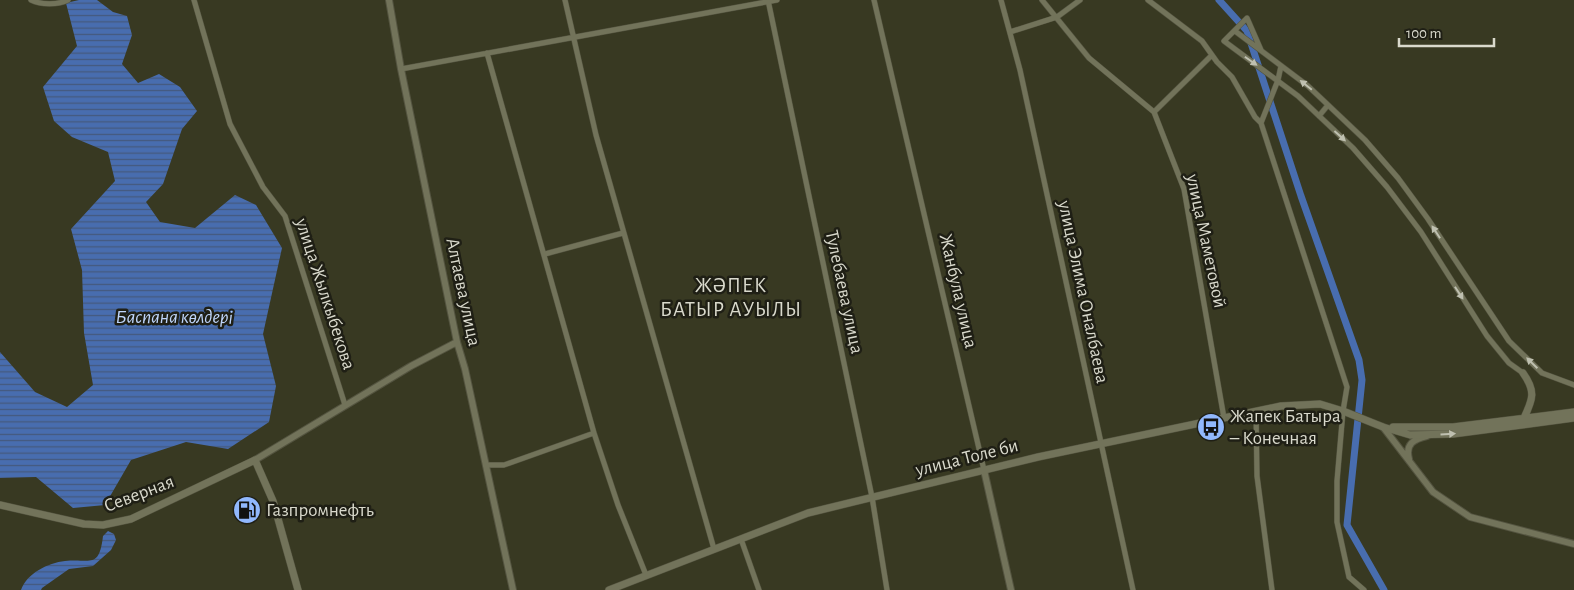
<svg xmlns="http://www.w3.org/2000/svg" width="1574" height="590" font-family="'Alegreya Sans',sans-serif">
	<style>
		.water { fill: url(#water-rules) }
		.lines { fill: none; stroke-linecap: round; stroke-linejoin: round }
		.canal { stroke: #486daf; stroke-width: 7 }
		.minor-casing { stroke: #545440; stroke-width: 6 }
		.tertiary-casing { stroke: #545440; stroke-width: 8 }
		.secondary-casing { stroke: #545440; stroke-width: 8 }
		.minor { stroke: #72735a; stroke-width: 5 }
		.tertiary { stroke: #72735a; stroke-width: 6 }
		.secondary { stroke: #72735a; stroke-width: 7 }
		.oneway { fill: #bfc0b0 }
		.labels { text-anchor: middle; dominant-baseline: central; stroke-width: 5; stroke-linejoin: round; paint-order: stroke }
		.street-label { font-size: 19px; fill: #d9d9cc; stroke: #1f1f15 }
		.poi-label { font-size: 19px; fill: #d9d9cc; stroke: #1f1f15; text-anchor: start }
		.water-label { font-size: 20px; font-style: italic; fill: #c0d6fb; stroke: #1f1f15 }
		.quarter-label { font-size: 21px; letter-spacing: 1px; fill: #d9d9cc; stroke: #1f1f15 }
	</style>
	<defs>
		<pattern id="water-rules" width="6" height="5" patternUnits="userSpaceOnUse" patternTransform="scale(1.25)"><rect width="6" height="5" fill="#486daf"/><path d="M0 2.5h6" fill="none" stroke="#45597c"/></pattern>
	</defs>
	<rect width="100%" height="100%" fill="#383922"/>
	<path class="water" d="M79,0H97L113,12L127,16L132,35L122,64L138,83L159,74L180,87L197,111L182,129L163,184L146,202L160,222L195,228L235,195L256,205L282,248L263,334L276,386L269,422L228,449L186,442L131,460L105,505L73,508L36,477L0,478V352L35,392L67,407L93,385L84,333L82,270L71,229L115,181L108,152L72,137L54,121L43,87L77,46L66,3Z
		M108,531L114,534L116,540L111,550L93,566L69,569L42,588L41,590H21C27,573 48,563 65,561C90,558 99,570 103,536Z"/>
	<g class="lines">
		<path class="canal" d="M1219,0L1247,31L1301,196L1359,360L1362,380L1347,525L1384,590"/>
		<g class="minor-casing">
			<path id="minor" d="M31,0C41,5 58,5 68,0
				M194,0L230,124L263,187L285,216L345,405
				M565,0L596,135L714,549
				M768,0L872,497L887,590
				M874,0L984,470
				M1001,0L1020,70L1133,590
				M1042,0L1089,58L1154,112L1184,189L1224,418
				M1148,0L1202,41L1217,62L1232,77L1255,117L1261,123
				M1235,31L1308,86L1365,140L1398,178L1428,219L1509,341L1542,373L1574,385
				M1010,32L1057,17L1080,0
				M1261,50L1247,18L1224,41L1298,96L1353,148L1387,187L1421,232L1487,336L1509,363L1523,373
				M487,53L594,433L618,505L646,575
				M1281,66L1278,80L1261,123L1347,387L1343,411L1337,481V522L1349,577L1364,590
				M401,69L777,0
				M1154,112L1212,55
				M1319,116L1328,105
				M545,254L623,233
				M1256,411L1257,476L1272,590
				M486,465H504L594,433
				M741,539L759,590"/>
		</g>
		<g class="tertiary-casing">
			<path id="tertiary" d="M389,0L401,69L457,342L465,369L513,590
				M1383,427L1433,492L1470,517L1574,544
				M1409,459C1405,444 1414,439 1427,436
				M255,460L411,366L457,342
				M984,470L1011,590"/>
		</g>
		<g class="secondary-casing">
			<path id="secondary" d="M1523,373C1536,391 1533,399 1524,418
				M1393,427H1453L1574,412
				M0,505L84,524L103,525L131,519L255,460L273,501L298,590
				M609,590L808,513L1038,457L1281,406L1320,404L1343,411L1383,427L1410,435L1453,434L1574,418"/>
		</g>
		<use href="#minor" class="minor"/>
		<use href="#tertiary" class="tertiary"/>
		<use href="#secondary" class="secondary"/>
	</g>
	<defs><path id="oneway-solid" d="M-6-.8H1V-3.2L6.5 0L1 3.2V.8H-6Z" transform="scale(1.25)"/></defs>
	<g class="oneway">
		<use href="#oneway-solid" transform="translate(1251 61) rotate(35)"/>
		<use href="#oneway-solid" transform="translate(1306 85) rotate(-141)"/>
		<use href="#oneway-solid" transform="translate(1340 136) rotate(42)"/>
		<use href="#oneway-solid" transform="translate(1436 232) rotate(-123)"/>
		<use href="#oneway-solid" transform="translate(1459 293) rotate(57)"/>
		<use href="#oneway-solid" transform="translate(1532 363) rotate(-136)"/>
		<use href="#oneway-solid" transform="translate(1448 434) rotate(-4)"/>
	</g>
	<defs>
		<g id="bus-disc" transform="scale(1.4375)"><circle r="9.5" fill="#91b8fd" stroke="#1f1f15"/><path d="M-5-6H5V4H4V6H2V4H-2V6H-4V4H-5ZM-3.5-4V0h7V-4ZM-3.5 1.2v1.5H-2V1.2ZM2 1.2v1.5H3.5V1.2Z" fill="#111"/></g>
		<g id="fuel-disc" transform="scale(1.4375)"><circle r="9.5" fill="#91b8fd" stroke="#1f1f15"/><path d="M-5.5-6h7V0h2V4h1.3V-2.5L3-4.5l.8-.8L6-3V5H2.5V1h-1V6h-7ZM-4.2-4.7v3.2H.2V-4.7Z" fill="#111"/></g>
	</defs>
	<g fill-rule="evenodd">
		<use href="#bus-disc" x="1211" y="427"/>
		<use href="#fuel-disc" x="247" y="510"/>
	</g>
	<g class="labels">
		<g class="street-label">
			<text transform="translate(1206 241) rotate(78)">улица Маметовой</text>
			<text transform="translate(958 291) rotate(77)">Жанбула улица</text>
			<text transform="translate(463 292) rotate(78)">Алтаева улица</text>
			<text transform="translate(844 292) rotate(78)">Тулебаева улица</text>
			<text transform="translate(1083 292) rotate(78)">улица Элима Оналбаева</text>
			<text transform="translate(325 294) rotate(72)">улица Жылкыбекова</text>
			<text transform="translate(967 458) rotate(-14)">улица Толе би</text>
			<text transform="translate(139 494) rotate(-21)">Северная</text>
		</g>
		<g class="poi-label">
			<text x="1230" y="416">Жапек Батыра<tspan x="1230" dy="22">– Конечная</tspan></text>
			<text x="266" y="510">Газпромнефть</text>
		</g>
		<g class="water-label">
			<text x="174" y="317">Баспана көлдері</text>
		</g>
		<g class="quarter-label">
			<text x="731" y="285">ЖӘПЕК<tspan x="731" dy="24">БАТЫР АУЫЛЫ</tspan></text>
		</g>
	</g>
	<path d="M1399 38v8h95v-8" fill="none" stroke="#d9d9cc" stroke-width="2.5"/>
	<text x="1406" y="38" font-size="15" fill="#d9d9cc" stroke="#1f1f15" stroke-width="4" paint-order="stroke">100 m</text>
</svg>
